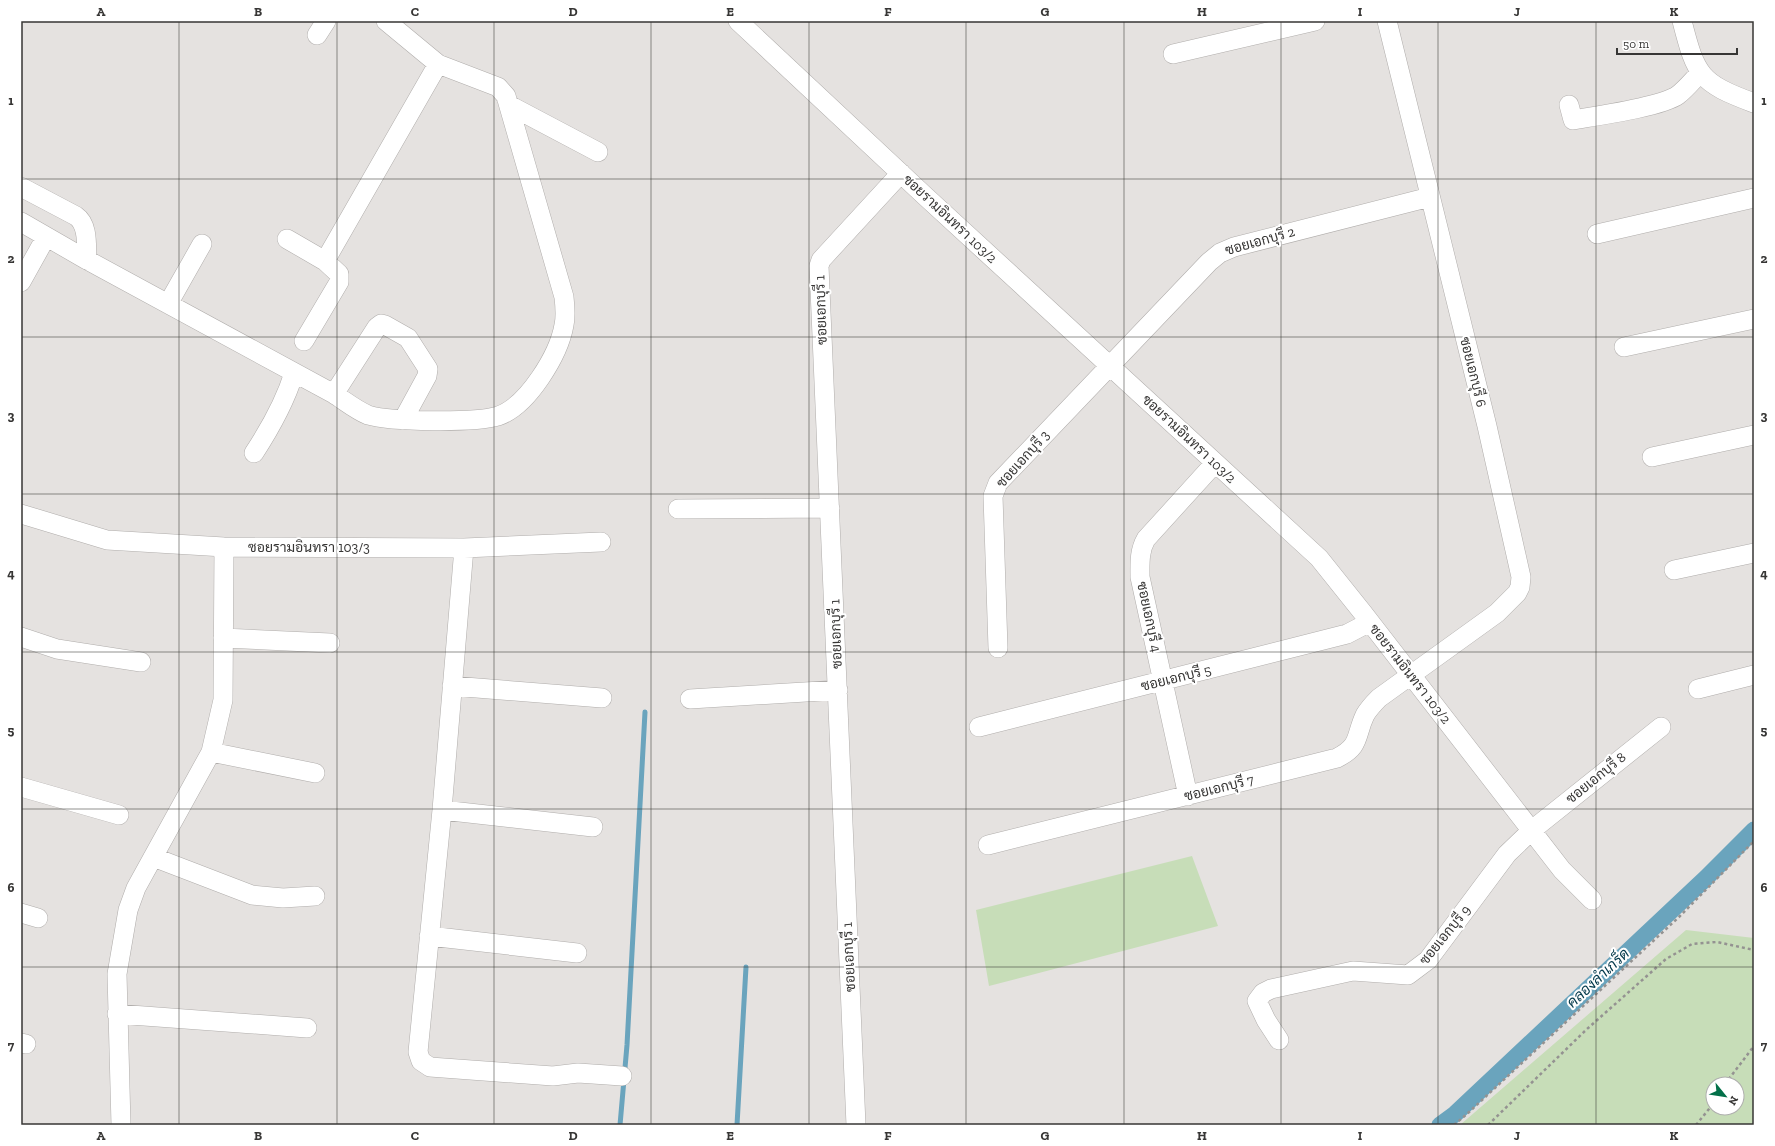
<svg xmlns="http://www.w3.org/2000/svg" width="1775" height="1146" font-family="'Zilla Slab',Sarabun,serif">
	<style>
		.green { fill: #c7ddb8; fill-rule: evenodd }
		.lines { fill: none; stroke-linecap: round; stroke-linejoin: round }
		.stream { stroke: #6aa4bd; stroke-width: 5 }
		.canal { stroke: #6aa4bd; stroke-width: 17 }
		.minor-casing { stroke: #b0adab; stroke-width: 20 }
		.path { stroke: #949291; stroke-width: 2.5; stroke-dasharray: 3 3; stroke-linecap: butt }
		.minor { stroke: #fff; stroke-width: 19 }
		.grid { fill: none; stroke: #373635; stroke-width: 1; stroke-opacity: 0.55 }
		.labels { text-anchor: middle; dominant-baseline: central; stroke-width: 4; stroke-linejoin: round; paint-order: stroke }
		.street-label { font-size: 14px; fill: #373635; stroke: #fff }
		.water-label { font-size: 15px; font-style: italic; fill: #03394b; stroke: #fff }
		.neatline { fill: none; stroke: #373635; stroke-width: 1.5 }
		.grid-label { font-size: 13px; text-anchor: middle; font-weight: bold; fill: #373635 }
	</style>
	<rect width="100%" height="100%" fill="#e5e2e0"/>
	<path class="green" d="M1192,856L1218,926L989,986L976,910Z
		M1686,930L1754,938V1125H1460ZM1713,1084H1737V1108H1713Z"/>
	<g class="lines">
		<path class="stream" d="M620,1125L627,1045L645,712
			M737,1125L746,967"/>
		<path class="canal" d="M1440,1125L1455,1114L1706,878L1754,830"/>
		<g class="minor-casing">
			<path id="minor" d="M738,21L925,196L1319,558L1363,613L1562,870L1592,900
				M1682,21C1696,76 1700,83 1754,103
				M317,35L326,21
				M1173,54L1315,21
				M509,105L598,152
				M1569,105L1573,120C1596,116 1661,107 1678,95C1686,89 1693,80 1700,73
				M21,187L76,216C89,225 86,247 87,260
				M21,222L87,260L334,394C345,401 356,410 368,415C391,422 475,423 498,416C528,406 559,354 564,325C566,316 565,306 564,297L506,96L498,87L438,64
				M1597,234L1754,198
				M287,239L325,261L438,64L386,21
				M21,282L46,237
				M168,304L202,244
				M304,341L339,282V274L325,261
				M1624,347L1754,319
				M334,394L377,327L381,324L385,325L408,338L428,369L427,376L403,420
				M254,453C271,427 285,402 294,373
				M1652,457L1754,435
				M678,509L830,508
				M21,514L107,540L224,547L464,548L601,542
				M464,548L442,810L418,1052L421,1061L430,1067L553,1076L578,1073L622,1076
				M1674,570L1754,553
				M21,637L57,649L141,662
				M223,638L330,643
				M998,648L993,496L998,483L1209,262L1220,253L1234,247L1430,197
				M452,686L602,698
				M1698,689L1754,675
				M690,699L838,690
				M979,727L1347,634L1370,622
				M211,752L315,773
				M21,787L119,815
				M1188,796L1140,577C1140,564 1139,551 1146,539L1215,463
				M442,810L593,827
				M988,845L1337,758C1361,746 1355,736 1365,715C1369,708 1374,703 1379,698L1497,613L1517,593L1520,587L1521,577L1487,426L1387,21
				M153,857L252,895L283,898L315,896
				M21,913L38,918
				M429,936L577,953
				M117,1014L307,1028
				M1279,1040L1266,1020L1257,1001L1263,993L1271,989L1353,971L1408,975L1428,960L1507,854L1532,830L1661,727
				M21,1043L26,1044
				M121,1125L117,974L128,910L136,888L211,752L223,700L224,547
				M856,1125L819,266L821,260L901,173"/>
		</g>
		<path class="path" d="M1725,1084L1754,1046
			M1454,1125L1468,1113L1679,917L1754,841
			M1488,1125L1587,1029L1666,959L1692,944L1717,942L1754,950
			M1696,1125L1713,1104"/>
		<use href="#minor" class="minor"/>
	</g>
	<path class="grid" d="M179,21V1125M337,21V1125M494,21V1125M651,21V1125M809,21V1125M966,21V1125M1124,21V1125M1281,21V1125M1438,21V1125M1596,21V1125M21,179H1754M21,337H1754M21,494H1754M21,652H1754M21,809H1754M21,967H1754"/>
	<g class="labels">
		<g class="street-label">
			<text transform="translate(950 219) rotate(43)">ซอยรามอินทรา 103/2</text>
			<text transform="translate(1260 241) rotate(-16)">ซอยเอกบุรี 2</text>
			<text transform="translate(821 310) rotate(-92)">ซอยเอกบุรี 1</text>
			<text transform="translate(1473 372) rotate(76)">ซอยเอกบุรี 6</text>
			<text transform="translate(1189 439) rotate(43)">ซอยรามอินทรา 103/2</text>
			<text transform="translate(1023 459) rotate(-48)">ซอยเอกบุรี 3</text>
			<text x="309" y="547">ซอยรามอินทรา 103/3</text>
			<text transform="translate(1149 617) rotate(78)">ซอยเอกบุรี 4</text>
			<text transform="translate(836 634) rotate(-92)">ซอยเอกบุรี 1</text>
			<text transform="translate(1410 674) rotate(52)">ซอยรามอินทรา 103/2</text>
			<text transform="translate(1176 678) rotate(-14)">ซอยเอกบุรี 5</text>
			<text transform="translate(1596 778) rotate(-39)">ซอยเอกบุรี 8</text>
			<text transform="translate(1219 788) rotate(-14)">ซอยเอกบุรี 7</text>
			<text transform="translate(1445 935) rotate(-51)">ซอยเอกบุรี 9</text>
			<text transform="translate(849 957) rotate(-93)">ซอยเอกบุรี 1</text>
		</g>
		<g class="water-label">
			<text transform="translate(1598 978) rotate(-43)">คลองลำเกร็ด</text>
		</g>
	</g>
	<rect width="1775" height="1146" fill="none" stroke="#ffffff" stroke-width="44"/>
	<g transform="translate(1725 1096) rotate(120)"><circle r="19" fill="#ffffff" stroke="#afafae"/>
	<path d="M0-3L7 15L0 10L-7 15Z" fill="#037049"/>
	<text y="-6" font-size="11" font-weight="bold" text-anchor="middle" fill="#373635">N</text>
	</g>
	<path d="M1617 48v6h120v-6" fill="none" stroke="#373635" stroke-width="2"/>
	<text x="1623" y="48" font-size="12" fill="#373635" stroke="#ffffff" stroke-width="3" paint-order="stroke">50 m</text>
	<rect x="22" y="22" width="1731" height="1102" class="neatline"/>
	<g class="grid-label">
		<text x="101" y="16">A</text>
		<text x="258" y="16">B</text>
		<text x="415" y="16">C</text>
		<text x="573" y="16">D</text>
		<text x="730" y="16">E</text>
		<text x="888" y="16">F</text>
		<text x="1045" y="16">G</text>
		<text x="1202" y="16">H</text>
		<text x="1360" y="16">I</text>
		<text x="1517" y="16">J</text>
		<text x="1674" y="16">K</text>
		<text x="11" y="105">1</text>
		<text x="1764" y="105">1</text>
		<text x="11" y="263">2</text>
		<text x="1764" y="263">2</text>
		<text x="11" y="420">3</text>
		<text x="1764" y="420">3</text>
		<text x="11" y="578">4</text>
		<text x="1764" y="578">4</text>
		<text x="11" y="735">5</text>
		<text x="1764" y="735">5</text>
		<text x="11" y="892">6</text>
		<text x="1764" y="892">6</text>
		<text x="11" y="1050">7</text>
		<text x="1764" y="1050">7</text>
		<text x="101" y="1140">A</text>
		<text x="258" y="1140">B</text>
		<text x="415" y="1140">C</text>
		<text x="573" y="1140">D</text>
		<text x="730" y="1140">E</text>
		<text x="888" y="1140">F</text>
		<text x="1045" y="1140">G</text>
		<text x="1202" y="1140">H</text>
		<text x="1360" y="1140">I</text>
		<text x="1517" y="1140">J</text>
		<text x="1674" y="1140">K</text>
	</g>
</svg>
